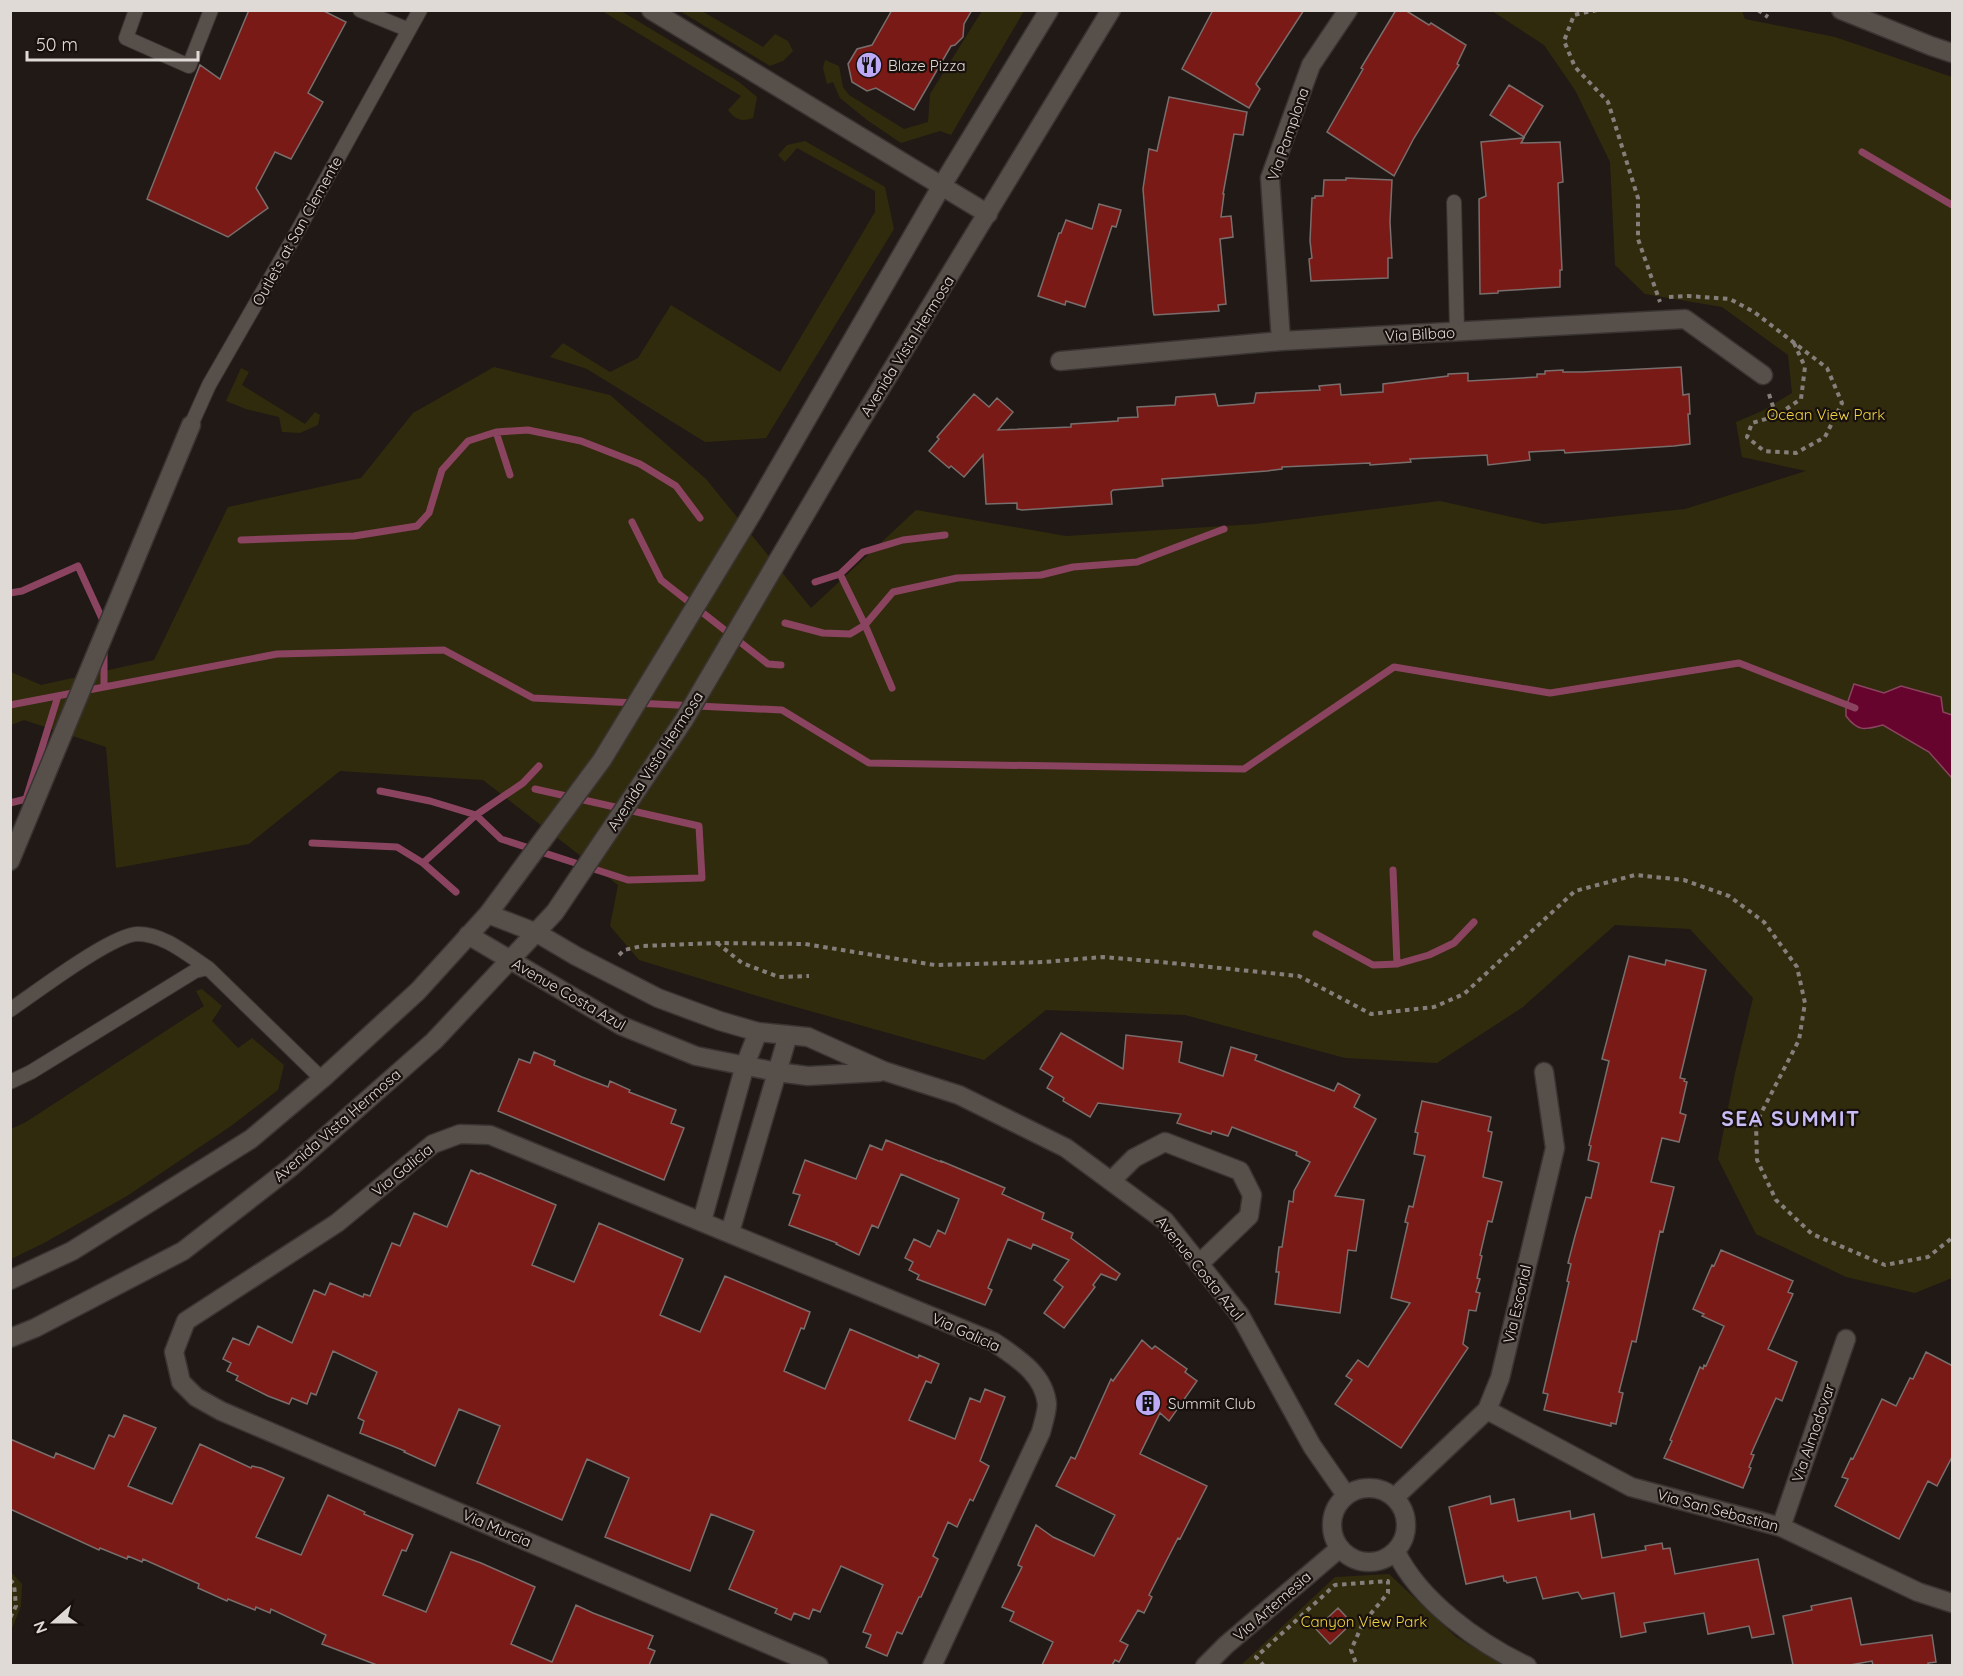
<svg xmlns="http://www.w3.org/2000/svg" width="1963" height="1676" font-family="Quicksand,sans-serif">
	<style>
		.green { fill: #312b0e }
		.water { fill: #66042d; stroke: #8b4460; stroke-width: 1.5 }
		.lines { fill: none; stroke-linecap: round; stroke-linejoin: round }
		.stream { stroke: #8b4460; stroke-width: 7 }
		.building { fill: #791a16; stroke: #796e6d; stroke-width: 1.5 }
		.lane-casing { stroke: #393432; stroke-width: 16 }
		.street-casing { stroke: #393432; stroke-width: 21 }
		.secondary-casing { stroke: #393432; stroke-width: 21 }
		.path { stroke: #857f7b; stroke-width: 4; stroke-dasharray: 4.5 4.5; stroke-linecap: butt }
		.lane { stroke: #574f4a; stroke-width: 14 }
		.street { stroke: #574f4a; stroke-width: 18 }
		.secondary { stroke: #574f4a; stroke-width: 18 }
		.labels { text-anchor: middle; dominant-baseline: central; stroke-width: 4.5; stroke-linejoin: round; paint-order: stroke }
		.poi-label { font-size: 15px; fill: #e0dad7; stroke: #17100c; text-anchor: start }
		.street-label { font-size: 15px; fill: #e0dad7; stroke: #17100c }
		.park-label { font-size: 15px; fill: #f1d441; stroke: #17100c }
		.district-label { font-size: 21px; font-weight: bold; letter-spacing: 1.5px; fill: #c8bcf5; stroke: #17100c }
	</style>
	<rect width="100%" height="100%" fill="#201915"/>
	<path class="green" d="M602,11H621L739,82L757,97L753,118C741,122 736,120 728,110L741,96Z
		M680,11H702L763,47L775,34L788,41L793,51L783,61L770,66Z
		M982,11H1024L951,135L940,131L901,143L867,120L840,98L833,82L827,84L823,68L825,60L839,66L843,87L849,95L904,129L928,122L930,94Z
		M1492,11H1742L1745,19L1835,37L1952,77V715L1854,684L1846,707L1866,730L1882,725L1930,752L1951,776H1952V1278L1915,1293L1846,1277L1756,1234L1718,1159L1735,1073L1753,998L1690,929L1615,925L1523,1007L1437,1063L1345,1058L1185,1015L1046,1010L984,1060L771,1000L639,960L610,926L618,885L483,780L340,771L249,844L116,868L106,747L24,720L11,725V672L41,685L154,660L228,507L361,478L413,413L494,367L610,395L706,479L811,608L916,510L1066,536L1256,524L1440,501L1543,524L1685,509L1806,471L1742,457L1736,422L1762,411L1792,393L1788,355L1722,307L1645,294L1615,265L1610,162L1575,90L1544,45Z
		M805,141L885,187L894,229L766,438L705,442L587,369L550,357L563,343L610,372L638,358L671,305L780,372L875,212V191L797,148L785,162L778,155L787,145Z
		M241,368L249,372L242,385L305,424L315,412L320,415L318,425L300,433L282,432L279,417L246,409L226,401Z
		M202,989L222,1006L212,1021L238,1048L252,1038L284,1065L278,1090L231,1126L127,1196L44,1243L11,1259V1129L26,1122L204,1006L196,991Z
		M11,1572L22,1584L21,1606L11,1631Z
		M1389,1574L1456,1637L1503,1665L1240,1666L1335,1577Z"/>
	<path class="water" d="M1854,684L1884,693L1901,686L1941,697L1943,712L1952,715V776L1951,777L1929,752L1883,725C1865,730 1858,732 1846,716V707Z"/>
	<g class="lines">
		<path class="stream" d="M1862,152L1952,205
			M496,432L510,475
			M632,522L661,580L768,664L781,665
			M241,540L354,536L417,526L429,513L442,470L468,441L496,432L528,430L581,441L640,464L676,486L700,518
			M840,574L865,625L892,688
			M815,582L840,574L863,552L903,540L945,535
			M10,593L22,591L78,566L105,625
			M785,623L823,633L850,634L865,625L893,592L957,578L1041,575L1073,567L1137,562L1224,529
			M104,687V648
			M10,705L277,654L444,650L533,698L782,710L869,763L1244,769L1394,667L1550,693L1739,663L1855,708
			M380,791L430,801L476,815L501,839L628,880L702,878L699,826L535,789
			M10,803L26,799L58,696
			M312,843L397,847L423,863L456,892
			M423,863L476,815L523,783L539,766
			M1393,870L1397,964
			M1316,934L1373,965L1397,964L1429,955L1454,943L1474,922"/>
	</g>
	<path class="building" d="M249,10H322L346,22L308,93L323,102L291,159L275,152L256,188L268,208L228,237L147,199L200,65L220,79Z
		M892,10H972L964,24L963,37L955,45L951,46L914,110L876,88L867,91L852,82L848,64L857,49L872,45Z
		M1213,10H1304L1256,84L1260,89L1249,108L1182,69Z
		M1396,10H1405L1429,25L1431,23L1466,45L1457,64L1459,65L1414,138L1394,176L1327,132L1363,69L1361,68Z
		M1509,85L1543,106L1524,137L1490,115Z
		M1169,97L1247,112L1243,135L1234,134L1223,194H1224L1221,217L1231,216L1233,237L1220,239L1226,304L1218,305L1219,311L1154,315L1153,311L1143,189L1149,149L1157,151Z
		M1524,138L1521,143L1560,142L1563,182L1558,183L1562,270H1560V287L1498,291V293L1480,294L1479,199L1486,196L1481,142Z
		M1346,178L1392,180L1390,222L1392,258H1388V278L1311,281L1309,259L1312,258L1310,241L1312,198H1315V196H1323L1324,180H1346Z
		M1099,204L1121,210L1116,227L1112,226L1085,307L1066,301L1065,305L1038,296L1059,233H1061L1066,220L1092,229Z
		M1681,367L1683,395L1689,394L1690,414H1688L1690,444L1674,446L1565,453L1564,450L1529,452L1530,460L1488,465L1487,455L1410,459L1411,462L1370,465V463L1282,467V469L1267,471L1162,479L1163,486L1113,490L1111,492L1112,504L1022,510L1017,509V503L986,504L983,455L964,477L951,466L949,468L929,451L939,439L937,437L974,394L989,407L997,398L1013,412L998,430L1071,427V424L1118,421V418L1138,417L1137,407L1175,405L1176,397L1215,394L1218,406L1254,403L1256,393L1320,390L1319,386L1340,384L1341,395L1383,392V384L1448,376V374L1468,373V381L1537,377V374H1545V371L1563,370V372H1582Z
		M1629,956L1665,965L1666,960L1706,970L1680,1078L1685,1079L1684,1081L1687,1082L1680,1113L1686,1115L1679,1142L1662,1138L1651,1182L1674,1187L1663,1232L1660,1231L1636,1342L1632,1341L1619,1392L1623,1393L1616,1424L1611,1423V1426L1544,1410L1548,1394L1543,1393L1569,1282L1567,1281L1571,1264L1568,1263L1575,1236L1586,1197L1591,1198L1599,1163L1588,1160L1591,1146L1589,1145L1609,1061L1602,1059Z
		M1061,1033L1123,1069L1126,1035L1182,1042L1179,1062L1223,1076L1231,1047L1257,1055L1255,1060L1334,1091L1338,1083L1360,1095L1354,1107L1376,1119L1335,1196L1364,1200L1356,1251L1348,1250L1340,1313L1275,1304L1279,1272H1276L1279,1247H1282L1289,1201L1293,1202L1294,1191L1310,1162L1296,1155L1297,1152L1232,1127L1228,1136L1212,1131L1211,1134L1177,1123L1181,1114L1098,1103L1090,1117L1063,1101L1064,1098L1047,1088L1053,1077L1040,1069Z
		M534,1052L555,1061L554,1065L582,1077L608,1087L610,1081L630,1090L629,1092L676,1110L671,1123L684,1128L664,1180L498,1111L519,1059L530,1063Z
		M1422,1101L1491,1117L1488,1131L1492,1132L1483,1177L1502,1182L1492,1222L1488,1221L1480,1255L1482,1256L1477,1278L1480,1279L1476,1292L1480,1293L1476,1311L1469,1310L1463,1344L1468,1348L1401,1448L1335,1404L1352,1380L1346,1376L1358,1360L1368,1367L1410,1303L1391,1298L1408,1223L1405,1222L1409,1206L1413,1207L1425,1156L1414,1154L1418,1133L1415,1132Z
		M886,1140L941,1162V1161L1005,1188L1002,1194L1044,1213L1042,1219L1073,1233L1071,1238L1120,1274L1116,1280L1101,1274L1093,1285L1095,1287L1064,1328L1044,1313L1063,1287L1054,1280L1069,1260L1033,1244L1031,1249L1008,1239L988,1288L992,1290L985,1305L917,1279L919,1275L909,1270L913,1262L905,1258L914,1239L930,1247L938,1230L945,1234L959,1199L901,1174L878,1228L872,1225L859,1255L836,1244L837,1243L789,1225L800,1195L793,1193L805,1160L856,1179L870,1145L882,1150Z
		M471,1170L479,1174L480,1173L556,1205L532,1265L574,1282L599,1223L683,1259L660,1315L700,1332L725,1276L810,1312L804,1329L801,1328L784,1371L825,1389L850,1329L918,1358L919,1355L939,1364L931,1383L926,1381L909,1420L955,1439L970,1398L980,1402L985,1389L1005,1397L980,1461L989,1466L973,1501L970,1499L957,1527L948,1522L933,1556L938,1559L921,1597H919L902,1634L897,1632L887,1656L866,1647L871,1635L863,1632L883,1585L841,1566L820,1612L813,1609L809,1619L794,1613L791,1620L775,1613L777,1609L729,1589L754,1531L711,1514L690,1571L605,1537L629,1478L587,1459L562,1520L477,1483L500,1426L459,1409L435,1466L404,1452L405,1451L360,1433L364,1421L358,1418L377,1372L333,1351L316,1395L311,1393L307,1404L292,1398L289,1404L268,1396L236,1380L238,1376L227,1371L231,1363L223,1359L233,1338L249,1345L258,1326L292,1343L314,1290L325,1295L330,1283L363,1297L364,1294L370,1296L392,1243L400,1246L414,1213L447,1227Z
		M1721,1250L1793,1281L1788,1292L1793,1294L1768,1349L1797,1362L1782,1401L1776,1398L1751,1454L1754,1455L1749,1467L1751,1468L1743,1488L1664,1458L1672,1441L1670,1440L1700,1367L1703,1369L1704,1365L1706,1366L1724,1326L1702,1316L1704,1314L1693,1309L1712,1265L1714,1266Z
		M1142,1340L1152,1349L1155,1346L1187,1369L1185,1372L1197,1381L1169,1421L1160,1413L1140,1454L1207,1486L1180,1539L1178,1538L1149,1595L1152,1597L1144,1613L1138,1610L1120,1641L1128,1645L1119,1662L1115,1660L1112,1665H1042L1053,1642L1010,1621L1014,1612L1002,1607L1022,1567L1018,1565L1019,1562L1036,1525L1053,1537L1094,1556L1115,1515L1056,1486L1071,1457L1075,1459L1111,1379L1113,1381Z
		M1926,1352L1953,1366V1455L1937,1486L1928,1481L1899,1539L1835,1506L1848,1479L1842,1477L1851,1458L1853,1459L1882,1399L1896,1406L1910,1378L1913,1379Z
		M124,1415L156,1428L128,1486L172,1504L200,1444L251,1468L252,1466L261,1468L284,1478L256,1537L301,1555L328,1495L365,1512L364,1514L413,1535L406,1551L402,1550L383,1595L426,1612L451,1552L481,1563L535,1587L511,1644L552,1662L576,1605L593,1613L653,1636L648,1648L655,1651L649,1665H377L322,1644L326,1635L271,1609L270,1613L256,1607L255,1610L228,1599L227,1601L198,1588L199,1584L143,1559L142,1562L128,1556L127,1559L100,1548L99,1550L10,1509V1439L54,1458L56,1453L94,1469L109,1435L114,1437Z
		M1490,1496L1491,1504L1514,1499L1518,1521L1570,1511L1571,1519L1594,1514L1602,1558L1646,1550L1645,1546L1662,1543L1663,1549L1670,1548L1675,1574L1758,1559L1774,1634L1752,1638L1749,1626L1708,1634L1704,1613L1644,1623L1646,1632L1621,1637L1614,1593L1582,1599L1578,1592L1543,1599L1536,1577L1507,1583L1506,1581H1504L1503,1576L1466,1584L1449,1507Z
		M1851,1598L1861,1645L1932,1635L1936,1662L1928,1663L1929,1665H1873L1872,1661L1850,1665H1793L1783,1616L1812,1610L1811,1606Z
		M1338,1608L1352,1623L1330,1644L1316,1629Z"/>
	<g class="lines">
		<g class="lane-casing">
			<path id="lane" d="M136,10L126,38L189,66L211,10
				M360,10L409,30
				M1454,202L1457,332
				M191,425L209,385L293,239L420,10
				M10,1010C35,993 112,934 138,934C164,934 188,955 208,968
				M10,1082L31,1072L195,971L208,968L322,1079"/>
		</g>
		<g class="street-casing">
			<path id="street" d="M651,10L988,214
				M1841,10L1931,46L1952,53
				M1281,341L1270,178L1311,65L1348,10
				M1060,361L1281,341L1685,319L1763,375
				M10,861L191,425
				M1111,1181L1134,1158L1165,1142L1240,1171L1252,1195L1249,1216L1199,1264
				M702,1221L745,1065L758,1032
				M730,1232L788,1035
				M1487,1410L1631,1487L1781,1527L1918,1592L1952,1603
				M1395,1497L1487,1410L1500,1378L1555,1148L1544,1072
				M1781,1527L1846,1339
				M819,1666L221,1411L196,1397L181,1382L174,1352L186,1321L337,1223L433,1144L460,1134L490,1135L994,1342C1017,1358 1044,1374 1047,1404C1047,1412 1043,1424 1041,1432L932,1666"/>
		</g>
		<g class="secondary-casing">
			<path id="secondary" d="M488,914L537,933L576,956L658,998L720,1021L758,1032L808,1037L884,1071L959,1095L1066,1148L1165,1221L1240,1315L1312,1446L1346,1495
				M468,935L622,1026L696,1056L777,1072L808,1076L880,1072
				M10,1280L72,1251L251,1139L322,1079L418,991L488,914L602,760L753,512L941,187L1049,10
				M10,1338L35,1328L183,1251L290,1168L434,1041L555,912L684,720L843,450L1111,10
				M1332 1525a37 37 0 1 1 74 0a37 37 0 1 1-74 0Z
				M1396,1552C1420,1601 1478,1643 1527,1666
				M1205,1666L1226,1645L1340,1548"/>
		</g>
		<path class="path" d="M1597,10L1574,15L1564,41L1575,67L1608,102L1638,198V239L1660,302
			M1758,10L1768,17
			M1669,297L1688,296L1730,299L1754,312L1827,368L1842,403L1825,437L1796,453L1764,451L1747,437L1752,423L1776,416L1801,399L1805,367L1793,341
			M1769,394L1776,416
			M717,943L742,963L779,977L809,976
			M619,955L624,950L642,946L716,943L805,944L935,965L1044,962L1103,957L1161,962L1299,976L1371,1014L1434,1007L1464,994L1575,891L1635,875L1684,880L1729,896L1764,922L1797,967L1805,1003L1799,1040L1756,1123L1757,1160L1776,1200L1812,1234L1885,1265L1928,1257L1952,1238
			M10,1580L14,1584L16,1606L10,1618
			M1264,1666L1256,1657L1335,1585L1388,1581V1593L1363,1623L1351,1650L1357,1666"/>
		<use href="#lane" class="lane"/>
		<use href="#street" class="street"/>
		<use href="#secondary" class="secondary"/>
	</g>
	<defs>
		<g id="restaurant-disc" transform="scale(1.35)"><circle r="9.5" fill="#bcaaf6" stroke="#17100c"/><path d="M-5-6h1v4h1v-4h1v4h1v-4h1v5L-1.5 .5V6h-2V.5L-5-1ZM5-6V6H3V1.5H1.5Q1.5-4 5-6Z" fill="#111"/></g>
		<g id="building-disc" transform="scale(1.35)"><circle r="9.5" fill="#bcaaf6" stroke="#17100c"/><path d="M-4-6H4V6H1V3H-1V6H-4ZM-2.5-4.3h1.7v1.8h-1.7ZM.8-4.3h1.7v1.8H.8ZM-2.5-1h1.7V.8h-1.7ZM.8-1h1.7V.8H.8Z" fill="#111"/></g>
	</defs>
	<g fill-rule="evenodd">
		<use href="#restaurant-disc" x="869" y="65"/>
		<use href="#building-disc" x="1148" y="1403"/>
	</g>
	<g class="labels">
		<g class="poi-label">
			<text x="888" y="65">Blaze Pizza</text>
			<text x="1168" y="1403">Summit Club</text>
		</g>
		<g class="street-label">
			<text transform="translate(1288 134) rotate(-71)">Via Pamplona</text>
			<text transform="translate(297 231) rotate(-61)">Outlets at San Clemente</text>
			<text transform="translate(1420 334) rotate(-3)">Via Bilbao</text>
			<text transform="translate(907 346) rotate(-58)">Avenida Vista Hermosa</text>
			<text transform="translate(655 761) rotate(-57)">Avenida Vista Hermosa</text>
			<text transform="translate(569 994) rotate(30)">Avenue Costa Azul</text>
			<text transform="translate(337 1125) rotate(-41)">Avenida Vista Hermosa</text>
			<text transform="translate(402 1170) rotate(-39)">Via Galicia</text>
			<text transform="translate(1200 1268) rotate(51)">Avenue Costa Azul</text>
			<text transform="translate(1517 1304) rotate(-77)">Via Escorial</text>
			<text transform="translate(966 1332) rotate(24)">Via Galicia</text>
			<text transform="translate(1813 1433) rotate(-71)">Via Almodovar</text>
			<text transform="translate(1718 1510) rotate(15)">Via San Sebastian</text>
			<text transform="translate(497 1528) rotate(23)">Via Murcia</text>
			<text transform="translate(1272 1606) rotate(-41)">Via Artemesia</text>
		</g>
		<g class="park-label">
			<text x="1826" y="414">Ocean View Park</text>
			<text x="1364" y="1621">Canyon View Park</text>
		</g>
		<g class="district-label">
			<text x="1791" y="1118">SEA SUMMIT</text>
		</g>
	</g>
	<rect width="1963" height="1676" fill="none" stroke="#e0dad7" stroke-width="24"/>
	<g transform="translate(54 1622) rotate(249)" stroke="#17100c" stroke-width="4.5" paint-order="stroke">
	<path d="M0-4.5L10 22L0 15L-10 22Z" fill="#e0dad7"/>
	<text y="-9" font-size="16" font-weight="bold" text-anchor="middle" fill="#e0dad7">N</text>
	</g>
	<path d="M27 51v9h171v-9" fill="none" stroke="#e0dad7" stroke-width="3"/>
	<text x="36" y="51" font-size="18" fill="#e0dad7" stroke="#17100c" stroke-width="4.5" paint-order="stroke">50 m</text>
</svg>
